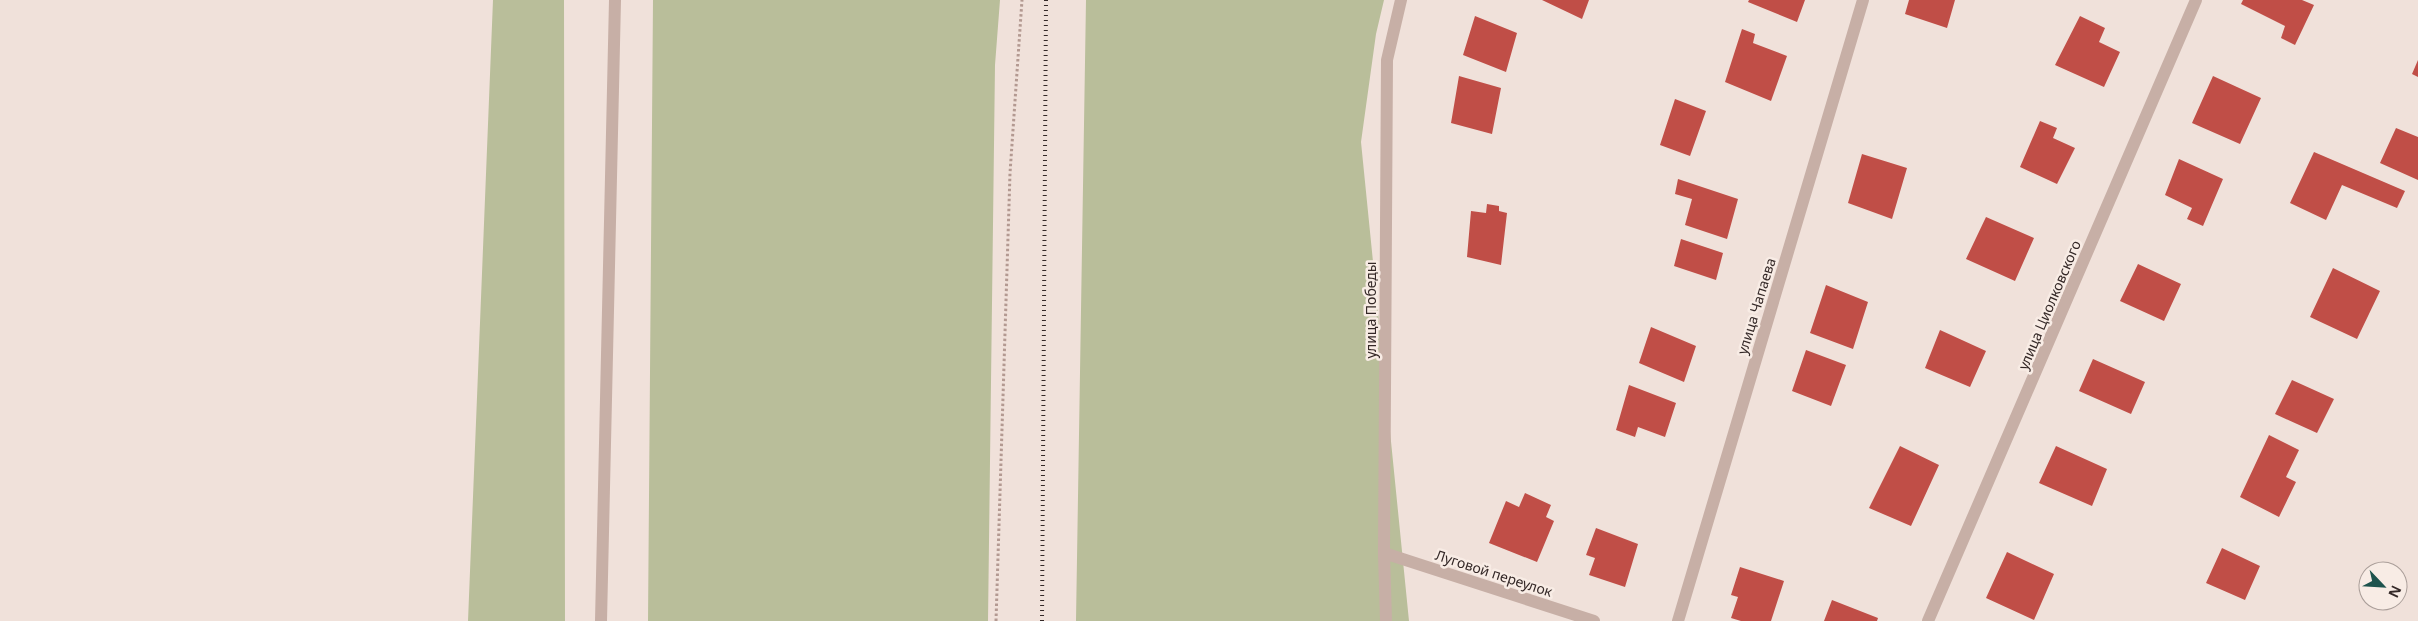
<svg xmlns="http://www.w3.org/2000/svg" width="2418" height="621" font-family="'Noto Sans',sans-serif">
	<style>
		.green { fill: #b9be9a }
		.building { fill: #c04e47 }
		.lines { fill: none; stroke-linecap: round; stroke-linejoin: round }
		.path { stroke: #b39991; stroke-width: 3; stroke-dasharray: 2.5 2.5; stroke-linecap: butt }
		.minor { stroke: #c7afa6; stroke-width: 12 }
		.tertiary { stroke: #c7afa6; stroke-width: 12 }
		.rail { stroke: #342827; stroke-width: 4; stroke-dasharray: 1 4; stroke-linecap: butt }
		.labels { text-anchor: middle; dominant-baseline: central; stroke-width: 5; stroke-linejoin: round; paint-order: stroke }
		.street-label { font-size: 14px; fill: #342827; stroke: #f8ece5 }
	</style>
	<rect width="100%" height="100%" fill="#f0e1da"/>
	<path class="green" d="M493,0H564L565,621H468Z
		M653,0H1000L995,65L988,621H648Z
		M1086,0H1384L1376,34L1361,142L1409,621H1076Z"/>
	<path class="building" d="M1542,0H1589L1582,19Z
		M1749,0H1805L1797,22L1748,2Z
		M1909,0H1955L1947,28L1905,14Z
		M2243,0H2302L2314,5L2295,45L2281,38L2285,26L2241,4Z
		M1475,16L1517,33L1506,72L1463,55Z
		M2080,16L2105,28L2099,42L2120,52L2104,87L2055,65Z
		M1742,29L1755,34L1753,43L1787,56L1771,101L1725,82Z
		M2418,60V77L2412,74Z
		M1459,76L1501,88L1492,134L1451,123Z
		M2213,76L2261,98L2240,144L2192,123Z
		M1675,99L1706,111L1690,156L1660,145Z
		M2040,121L2057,128L2053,138L2075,148L2057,184L2020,167Z
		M2396,128L2418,137V180L2380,163Z
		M2314,152L2405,191L2397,208L2342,185L2326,220L2290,203Z
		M1862,154L1907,168L1892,219L1848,203Z
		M2179,159L2223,179L2203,226L2187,219L2192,208L2165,195Z
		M1678,179L1738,199L1727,239L1685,225L1692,199L1675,194Z
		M1487,204L1499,206V211L1507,213L1501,265L1467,257L1471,211L1486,213Z
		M1986,217L2034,238L2015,281L1966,259Z
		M1681,239L1723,253L1716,280L1674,266Z
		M2138,264L2181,284L2164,321L2120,301Z
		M2333,268L2380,291L2357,339L2310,317Z
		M1826,285L1868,302L1853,349L1810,333Z
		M1651,327L1696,346L1684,382L1639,363Z
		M1940,330L1986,351L1970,387L1925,368Z
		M1806,350L1846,365L1831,406L1792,391Z
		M2093,359L2145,382L2131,414L2079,391Z
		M2292,380L2334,399L2317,433L2275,414Z
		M1629,385L1676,403L1665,437L1638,427L1635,437L1616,430Z
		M2269,435L2299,450L2286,477L2296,482L2279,517L2240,497Z
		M1900,446L1939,465L1911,526L1869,508Z
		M2056,446L2107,469L2092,506L2039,483Z
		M1525,493L1551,505L1546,517L1554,521L1537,562L1489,543L1506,501L1519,507Z
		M1596,528L1638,544L1625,587L1589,575L1595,558L1586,555Z
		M2222,548L2260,566L2245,600L2206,583Z
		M2007,552L2054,574L2034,620L1986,598Z
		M1740,567L1784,581L1771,621H1741L1731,618L1738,597L1731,595Z
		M1832,600L1878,618L1877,621H1824Z"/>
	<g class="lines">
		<path class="path" d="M996,621L1010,173L1022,0"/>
		<path class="minor" d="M1384,553L1594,621
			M1386,621L1384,553L1387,60L1401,0
			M1678,621L1863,0
			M1928,621L2196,0"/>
		<path class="tertiary" d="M601,621L615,0"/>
		<path class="rail" d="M1042,621L1046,0"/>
	</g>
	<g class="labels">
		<g class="street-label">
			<text transform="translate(2049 305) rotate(-67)">улица Циолковского</text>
			<text transform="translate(1756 306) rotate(-73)">улица Чапаева</text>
			<text transform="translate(1370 310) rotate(-90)">улица Победы</text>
			<text transform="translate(1494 573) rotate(18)">Луговой переулок</text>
		</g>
	</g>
	<g transform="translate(2383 586) rotate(115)"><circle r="24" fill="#f8ece5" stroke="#aa9e99"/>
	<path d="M0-4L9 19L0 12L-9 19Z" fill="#1e534d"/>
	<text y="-8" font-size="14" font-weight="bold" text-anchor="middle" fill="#342827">N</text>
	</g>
</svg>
